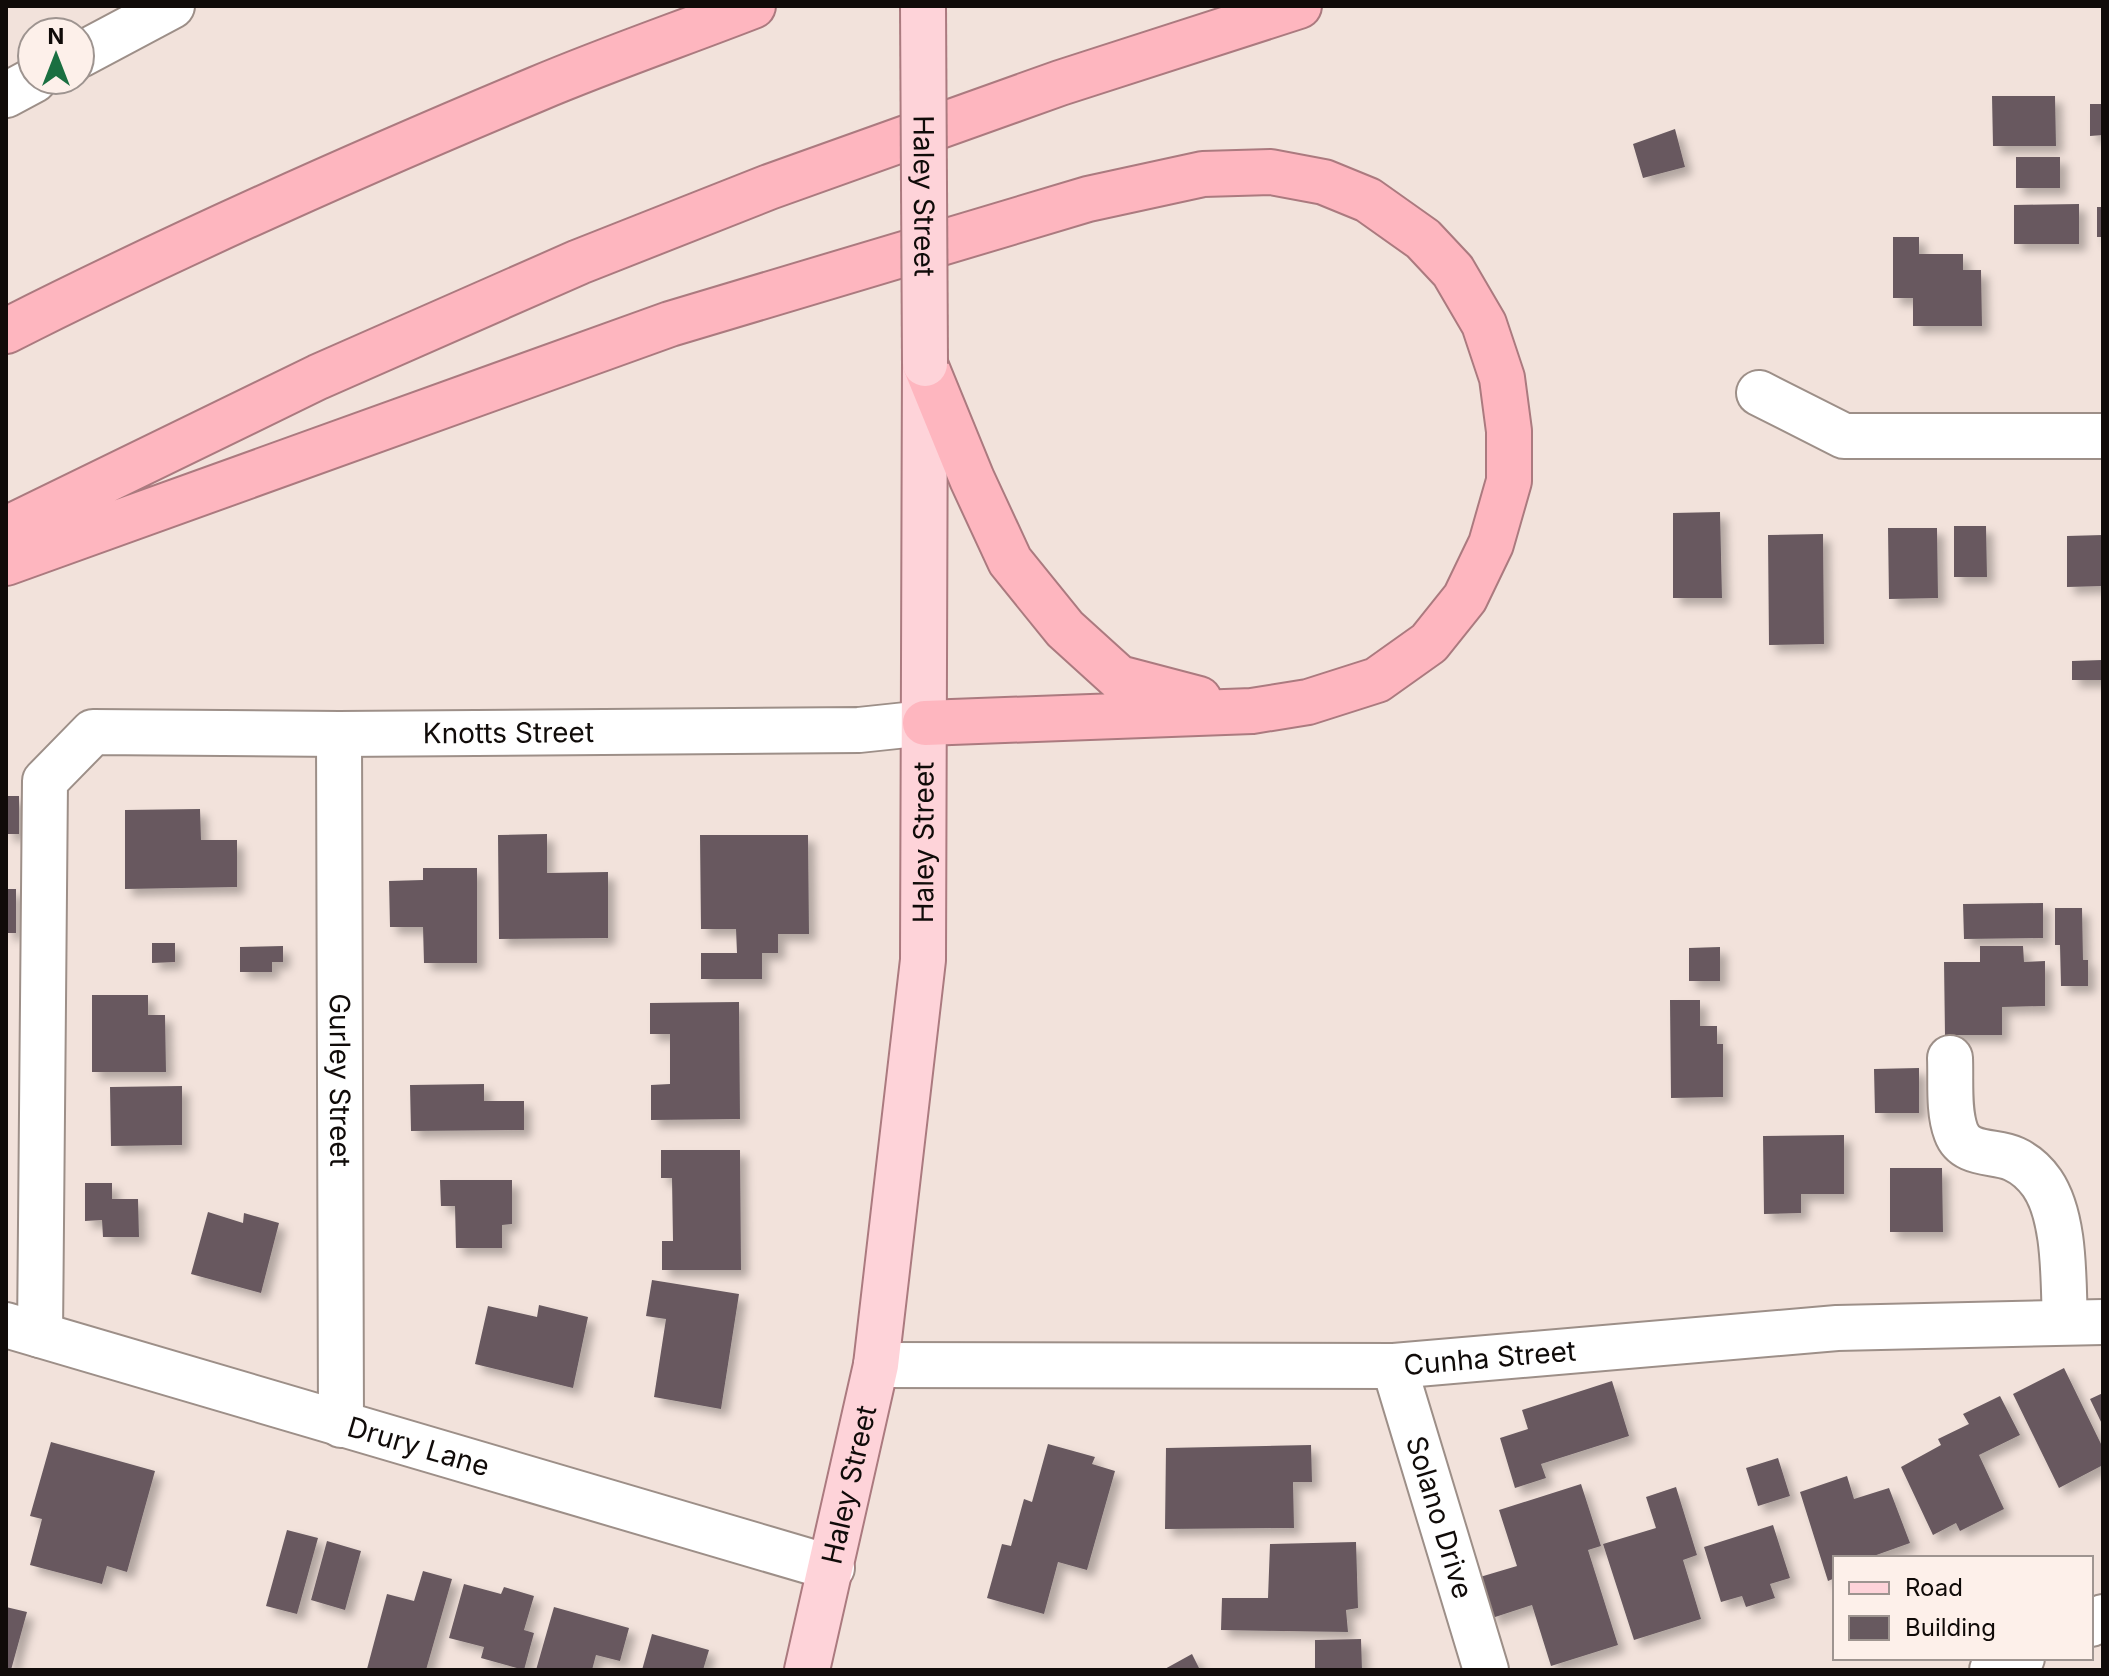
<svg xmlns="http://www.w3.org/2000/svg" width="2109" height="1676" font-family="Inter,sans-serif">
	<style>
		.building { fill: #67595f; filter: url(#shadow) }
		.lines { fill: none; stroke-linecap: round; stroke-linejoin: round }
		.minor-casing { stroke: #9d8f88; stroke-width: 48 }
		.major-casing { stroke: #ab7a7f; stroke-width: 48 }
		.highway-casing { stroke: #ab7a7f; stroke-width: 48 }
		.minor { stroke: #fff; stroke-width: 44 }
		.major { stroke: #fed3d9; stroke-width: 44 }
		.highway { stroke: #feb6bf; stroke-width: 44 }
		.major-bridge-casing { stroke: #ab7a7f; stroke-width: 48; stroke-linecap: butt }
		.major-bridge { stroke: #fed3d9; stroke-width: 44 }
		.labels { text-anchor: middle; dominant-baseline: central; stroke-width: 8; stroke-linejoin: round; paint-order: stroke }
		.street-label { font-size: 28px; fill: #100b09; stroke: #fdf0ea }
	</style>
	<defs>
		<filter id="shadow"><feDropShadow dx="7" dy="7" stdDeviation="4" flood-color="#0004"/></filter>
	</defs>
	<rect width="100%" height="100%" fill="#f2e2db"/>
	<path class="building" d="M1992,96H2055L2056,146H1993Z
		M2090,104H2103V135L2090,136Z
		M1675,129L1685,167L1643,178L1633,144Z
		M2016,157H2060V188H2016Z
		M2079,204V244H2014V205Z
		M2097,207H2103V237H2097Z
		M1893,237H1919V254H1963V270H1981L1982,326H1913V298H1893Z
		M1720,512L1722,598H1673V513Z
		M1954,526H1986L1987,577H1954Z
		M1888,528H1937L1938,598L1889,599Z
		M1823,534L1824,644L1769,645L1768,535Z
		M2103,535V586L2067,587V536Z
		M2102,660V680H2072V661Z
		M6,796H19V834H6Z
		M200,809L201,840H237V887L125,889V810Z
		M547,834V873L608,872V938L499,939L498,835Z
		M700,835H808L809,934H778V953H762V979H701V953H737L736,929H701Z
		M423,868H477V963H424L423,927H390L389,881L423,880Z
		M6,889H16V933H6Z
		M2043,903V938L1964,939L1963,904Z
		M2055,908H2082L2083,960H2088V986H2061L2060,945H2055Z
		M152,943H175V962L152,963Z
		M283,946V962H272V972H240V947Z
		M1980,946H2023L2024,962L2045,961V1006L2002,1007V1035H1945L1944,962H1980Z
		M1720,947V981H1689V948Z
		M92,995H148V1015H165L166,1072H92Z
		M1670,1000H1700V1026H1717V1044H1723V1097L1671,1098Z
		M739,1002L740,1119L651,1120V1085L670,1084V1034H650V1003Z
		M1919,1068V1113H1875L1874,1069Z
		M484,1084V1101H524V1130L411,1131L410,1085Z
		M182,1086V1145L111,1146L110,1087Z
		M1844,1135V1194H1801V1213L1764,1214L1763,1136Z
		M661,1150H740L741,1270H662V1241H673L672,1178H661Z
		M1890,1168H1942L1943,1232H1890Z
		M440,1180H512V1224L502,1225V1248H456L455,1206H441Z
		M85,1183H112V1199H138L139,1237H103L102,1220L85,1221Z
		M208,1212L243,1223L244,1213L279,1223L261,1293L191,1274Z
		M652,1280L739,1294L721,1409L654,1397L666,1319L646,1316Z
		M539,1305L588,1317L573,1388L475,1364L488,1306L537,1317Z
		M2064,1368L2103,1448V1465L2059,1488L2013,1394Z
		M1612,1381L1629,1436L1541,1464L1546,1478L1515,1488L1500,1438L1528,1429L1522,1410Z
		M2103,1393V1426L2090,1399Z
		M2000,1396L2020,1435L1979,1455L2004,1509L1960,1531L1956,1523L1933,1535L1901,1467L1941,1445L1938,1439L1969,1424L1963,1414Z
		M51,1442L155,1471L127,1572L107,1566L102,1584L30,1565L42,1519L30,1516Z
		M1048,1444L1095,1457L1092,1464L1115,1471L1087,1570L1058,1562L1044,1614L987,1598L1002,1544L1011,1546L1024,1499L1032,1502Z
		M1311,1445L1312,1482H1293L1294,1528L1165,1529L1166,1448Z
		M1778,1458L1790,1496L1758,1506L1746,1468Z
		M1847,1476L1854,1499L1889,1488L1910,1543L1868,1558H1835V1578L1828,1581L1800,1492Z
		M1581,1484L1601,1546L1588,1550L1618,1645L1551,1666L1532,1605L1492,1618L1480,1577L1517,1566L1499,1510Z
		M1676,1487L1697,1555L1683,1560L1701,1619L1634,1640L1603,1544L1656,1528L1646,1497Z
		M1773,1525L1790,1578L1770,1584L1775,1598L1746,1607L1742,1596L1721,1602L1704,1547Z
		M287,1530L318,1538L297,1614L266,1606Z
		M327,1541L361,1551L345,1610L311,1600Z
		M1356,1542L1358,1608L1346,1610L1348,1632L1221,1630L1222,1598H1268L1270,1544Z
		M423,1571L452,1579L426,1670L367,1669L387,1594L414,1601Z
		M464,1584L501,1594L504,1587L534,1596L524,1630L534,1633L524,1670L481,1658L484,1647L449,1638Z
		M6,1607L27,1612L11,1670H6Z
		M554,1607L629,1628L620,1661L596,1655L592,1670H536Z
		M652,1634L709,1650L703,1670H642Z
		M1361,1639L1362,1670H1315V1640Z
		M1192,1654L1200,1670H1163Z"/>
	<g class="lines">
		<g class="minor-casing">
			<g id="minor">
				<path d="M80,55L172,6"/>
				<path d="M6,95L34,80"/>
				<path d="M1759,393L1844,436H2103"/>
				<path id="s1" d="M339,734L341,1425"/>
				<path d="M1950,1058C1951,1081 1948,1111 1956,1132C1965,1157 1995,1150 2014,1159C2025,1164 2035,1173 2042,1183C2066,1218 2063,1281 2065,1322"/>
				<path id="s2" d="M6,1325L832,1568"/>
				<path id="s3" d="M40,1335L45,781L93,732L339,734L859,730L925,723"/>
				<path id="s4" d="M876,1365L1394,1366L1837,1328L2103,1322"/>
				<path id="s5" d="M1394,1366L1486,1670"/>
				<path d="M2091,1624L2103,1617"/>
				<path d="M1992,1670L2022,1658"/>
			</g>
		</g>
		<g class="major-casing">
			<g id="major">
				<path id="s6" d="M807,1670L876,1365L923,960L925,364"/>
			</g>
		</g>
		<g class="highway-casing">
			<path id="highway" d="M6,331C180,243 358,164 537,89C608,59 681,34 753,6
				M925,364L972,479L1010,561L1065,629L1119,678L1199,699
				M6,529L318,377L579,262L769,187L1060,83L1299,6
				M6,563L670,324L1088,199L1203,174L1271,172L1324,182L1368,200L1423,239L1453,271L1484,324L1502,378L1509,431V481L1491,544L1465,598L1429,643L1377,680L1308,702L1252,711L925,723"/>
		</g>
		<use href="#minor" class="minor"/>
		<use href="#major" class="major"/>
		<use href="#highway" class="highway"/>
		<g class="major-bridge-casing">
			<g id="major-bridge">
				<path id="s7" d="M923,6L925,364"/>
			</g>
		</g>
		<use href="#major-bridge" class="major-bridge"/>
	</g>
	<g class="labels">
		<g class="street-label">
			<text stroke="none"><textPath href="#s7" startOffset="190">Haley Street</textPath></text>
			<text stroke="none"><textPath href="#s3" startOffset="1038">Knotts Street</textPath></text>
			<text stroke="none"><textPath href="#s6" startOffset="838">Haley Street</textPath></text>
			<text stroke="none"><textPath href="#s1" startOffset="346">Gurley Street</textPath></text>
			<text stroke="none"><textPath href="#s4" startOffset="614">Cunha Street</textPath></text>
			<text stroke="none"><textPath href="#s2" startOffset="430">Drury Lane</textPath></text>
			<text stroke="none"><textPath href="#s6" startOffset="190">Haley Street</textPath></text>
			<text stroke="none"><textPath href="#s5" startOffset="158">Solano Drive</textPath></text>
		</g>
	</g>
	<rect width="2109" height="1676" fill="none" stroke="#100b09" stroke-width="16"/>
	<rect x="1833" y="1556" width="260" height="104" fill="#fdf0ea" stroke="#9e9490" stroke-width="2"/>
	<rect x="1849" y="1582" width="40" height="12" fill="#fed3d9" stroke="#9e9490" stroke-width="2"/>
	<text x="1905" y="1596" font-size="24" fill="#100b09">Road</text>
	<rect x="1849" y="1616" width="40" height="24" fill="#67595f" stroke="#9e9490" stroke-width="2"/>
	<text x="1905" y="1636" font-size="24" fill="#100b09">Building</text>
	<g transform="translate(56 56)"><circle r="38" fill="#fdf0ea" stroke="#9e9490" stroke-width="2"/>
	<path d="M0-6L14 30L0 20L-14 30Z" fill="#1a6f41"/>
	<text y="-12" font-size="22" font-weight="bold" text-anchor="middle" fill="#100b09">N</text>
	</g>
</svg>
